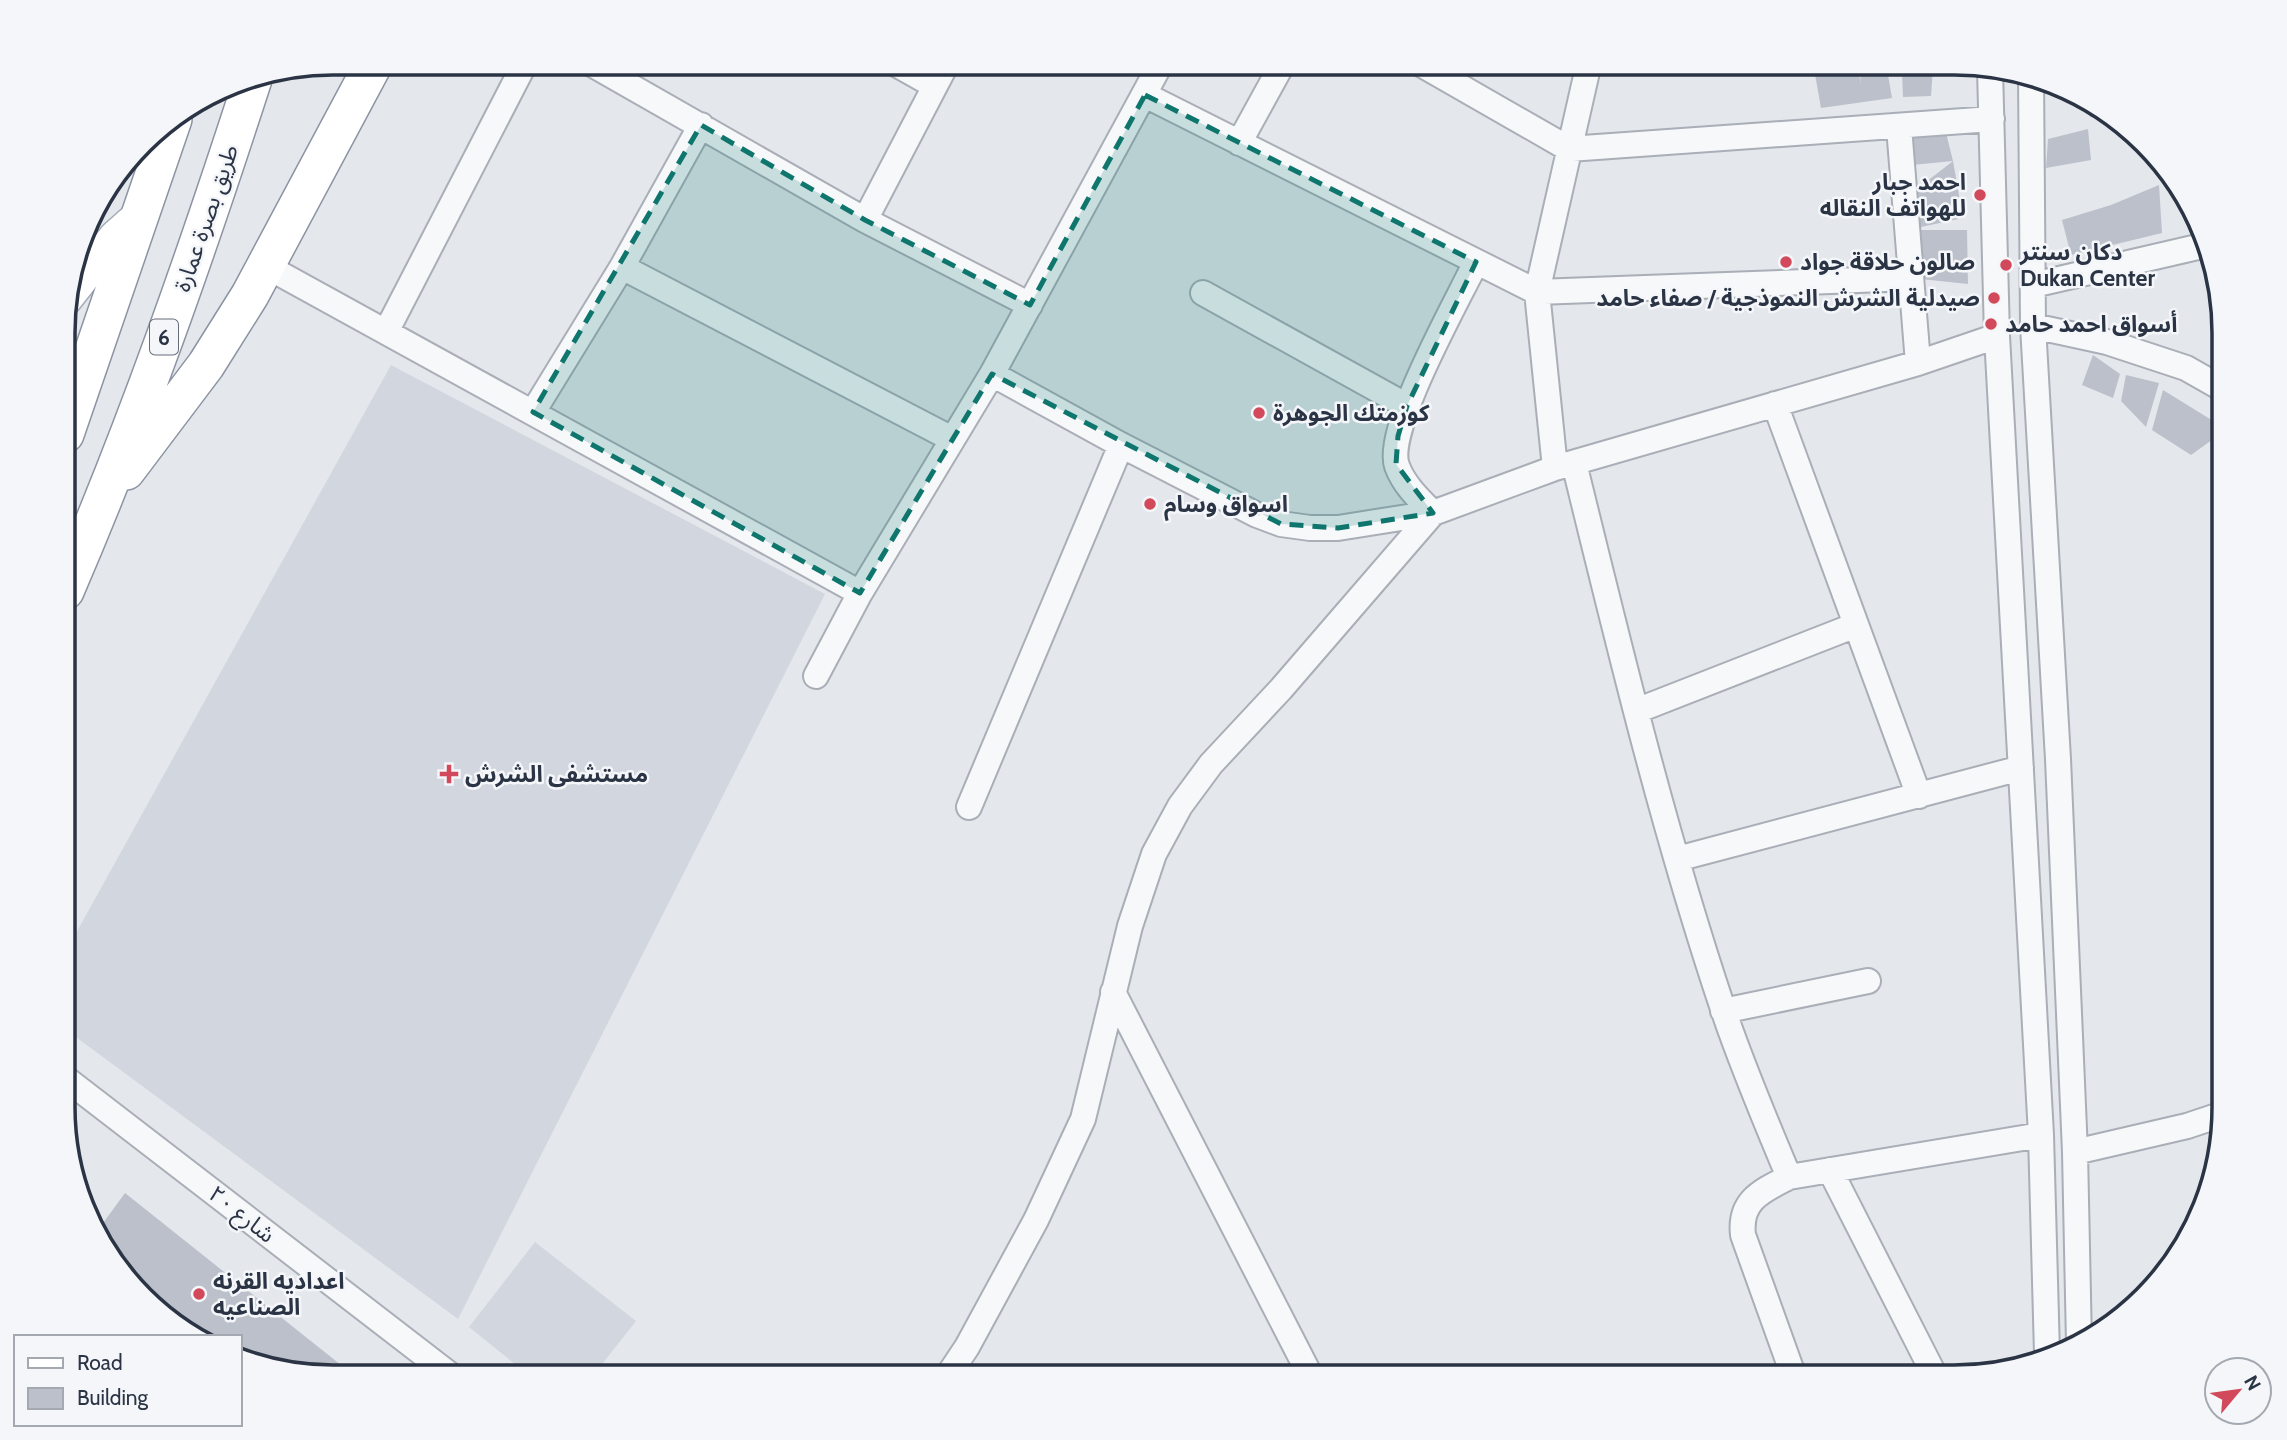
<svg xmlns="http://www.w3.org/2000/svg" width="2287" height="1440" font-family="Cabin,'Noto Sans Arabic',sans-serif">
	<style>
		.built { fill: #d2d6de }
		.building { fill: #bbc0ca }
		.lines { fill: none; stroke-linecap: round; stroke-linejoin: round }
		.minor-casing { stroke: #a9aeb7; stroke-width: 28 }
		.major-casing { stroke: #a3abb8; stroke-width: 35 }
		.highway-casing { stroke: #8b94a3; stroke-width: 40 }
		.minor { stroke: #f7f8fa; stroke-width: 24 }
		.major { stroke: #fff; stroke-width: 32 }
		.highway { stroke: #fff; stroke-width: 37 }
		.marked { fill: #0f766e; fill-opacity: 0.2; stroke: #0f766e; stroke-width: 5; stroke-dasharray: 14 9; stroke-linejoin: round }
		.poi-dot { fill: #d1495b; stroke: #f4f6f9; stroke-width: 2.5 }
		.labels { text-anchor: middle; dominant-baseline: central; stroke-width: 5; stroke-linejoin: round; paint-order: stroke }
		.shield { fill: #f4f6f9; stroke: #676e7b; stroke-width: 2 }
		.shield-label { font-size: 21px; font-weight: bold; fill: #2b3445 }
		.poi-label { font-size: 23px; font-weight: bold; fill: #2b3445; stroke: #f4f6f9; text-anchor: start }
		.street-label { font-size: 23px; fill: #2b3445; stroke: #f4f6f9 }
		.rim { fill: none; stroke: #2b3445; stroke-width: 3.5 }
	</style>
	<rect width="100%" height="100%" fill="#e4e7ec"/>
	<path class="built" d="M391,365L825,594L458,1319L65,1029V953Z
		M535,1242L636,1321L592,1377H531L469,1327Z"/>
	<path class="building" d="M1813,63H1857L1861,85L1859,63H1886L1892,98L1821,108Z
		M1933,67L1931,96L1903,97L1902,74Z
		M2085,99L2104,108L2113,118L2090,117Z
		M2088,129L2091,160L2046,168L2048,139Z
		M1946,133L1953,161L1963,218L1907,230L1917,189L1953,161L1902,166L1907,137Z
		M2159,185L2162,233L2071,255L2062,220L2111,205Z
		M1907,230H1967L1968,284L1911,278Z
		M2209,271L2223,316V368L2216,367Z
		M2093,355L2120,374L2113,398L2082,385Z
		M2126,375L2159,383L2146,427L2121,401Z
		M2163,390L2223,427V432L2191,455L2152,430Z
		M125,1193L356,1377H333L247,1363L240,1359V1337H194L183,1332L108,1257L98,1230Z"/>
	<g class="lines">
		<g class="minor-casing">
			<path id="minor" d="M590,63L865,220L1030,305
				M894,63L935,86
				M1419,63L1569,149L1992,119
				M1990,69L1997,336L2041,1135L2047,1354
				M2031,76L2033,326L2058,759L2075,1152L2079,1344
				M1145,95L1537,292L1911,278
				M1899,127L1918,363
				M1239,143L1283,63
				M865,220L947,63
				M266,266L860,593
				M622,267L952,439
				M2033,285L2202,246
				M1203,293L1407,406
				M2033,326L2107,342L2186,368L2223,389
				M386,332L525,63
				M992,374L1121,445L1257,515L1281,524L1310,528H1338L1433,513L1555,468L1918,363L1997,336
				M1775,404L1919,796
				M533,412L622,267L701,125
				M1574,463C1619,646 1663,830 1723,1009C1742,1066 1766,1122 1789,1177
				M1555,468L1537,292L1589,63
				M816,676L860,593L992,374L1161,63
				M1636,711L1856,625
				M969,807L1121,445
				M1677,859L2021,768
				M1113,992L1311,1377
				M1723,1011L1868,981
				M65,1078L453,1377
				M2075,1152L2187,1126L2223,1114
				M1830,1170L1935,1376
				M947,1377L967,1347L1036,1220L1083,1119L1130,926L1154,854L1180,806L1211,764L1281,689L1433,513C1419,499 1404,485 1397,466C1384,430 1458,300 1476,262
				M1794,1377L1743,1235C1739,1200 1762,1191 1789,1177L2041,1135"/>
		</g>
		<g class="major-casing">
			<path id="major" d="M65,300L115,237L142,213"/>
		</g>
		<g class="highway-casing">
			<path id="highway" d="M65,434L173,119
				M126,471L206,365L250,295L374,63
				M65,591C137,424 197,252 253,79"/>
		</g>
		<use href="#minor" class="minor"/>
		<use href="#major" class="major"/>
		<use href="#highway" class="highway"/>
	</g>
	<path class="marked" d="M1145,95L1476,262L1407,406L1398,436L1396,464L1433,513L1338,528L1281,524L992,374L860,593L533,412L701,125L865,220L1030,305Z"/>
	<g class="poi-dot">
		<circle cx="1980" cy="195" r="7"/>
		<circle cx="1786" cy="262" r="7"/>
		<circle cx="2006" cy="265" r="7"/>
		<circle cx="1994" cy="298" r="7"/>
		<circle cx="1991" cy="324" r="7"/>
		<circle cx="1259" cy="413" r="7"/>
		<circle cx="1150" cy="504" r="7"/>
		<path d="M445.5 763.5h7v7h7v7h-7v7h-7v-7h-7v-7h7z"/>
		<circle cx="199" cy="1294" r="7"/>
	</g>
	<g class="labels">
		<rect class="shield" x="150" y="319.5" width="28" height="35" rx="5"/>
		<g class="shield-label">
			<text x="164" y="337">6</text>
		</g>
		<g class="poi-label">
			<text x="1966" y="182" text-anchor="end">احمد جبار<tspan x="1966" dy="26">للهواتف النقاله</tspan></text>
			<text x="2020" y="252">دكان سنتر<tspan x="2020" dy="26">Dukan Center</tspan></text>
			<text x="1800" y="262">صالون حلاقة جواد</text>
			<text x="1980" y="298" text-anchor="end">صيدلية الشرش النموذجية / صفاء حامد</text>
			<text x="2005" y="324">أسواق احمد حامد</text>
			<text x="1273" y="413">كوزمتك الجوهرة</text>
			<text x="1164" y="504">اسواق وسام</text>
			<text x="465" y="774">مستشفى الشرش</text>
			<text x="213" y="1281">اعداديه القرنه<tspan x="213" dy="26">الصناعيه</tspan></text>
		</g>
		<g class="street-label">
			<text transform="translate(206 218) rotate(-71)">طريق بصرة عمارة</text>
			<text transform="translate(242 1214) rotate(38)">شارع ٢٠</text>
		</g>
	</g>
	<path d="M0 0H2287V1440H0ZM333 75H1954A258 258 0 0 1 2212 333V1107A258 258 0 0 1 1954 1365H333A258 258 0 0 1 75 1107V333A258 258 0 0 1 333 75Z" fill="#f4f6f9" fill-rule="evenodd"/>
	<path class="rim" d="M333 75H1954A258 258 0 0 1 2212 333V1107A258 258 0 0 1 1954 1365H333A258 258 0 0 1 75 1107V333A258 258 0 0 1 333 75Z"/>
	<rect x="14" y="1335" width="228" height="91" fill="#f4f6f9" stroke="#a4a8b1" stroke-width="2"/>
	<rect x="28" y="1358" width="35" height="10" fill="#ffffff" stroke="#a4a8b1" stroke-width="2"/>
	<text x="77" y="1370" font-size="21" fill="#2b3445">Road</text>
	<rect x="28" y="1388" width="35" height="21" fill="#bbc0ca" stroke="#a4a8b1" stroke-width="2"/>
	<text x="77" y="1405" font-size="21" fill="#2b3445">Building</text>
	<g transform="translate(2238 1391) rotate(61)"><circle r="33" fill="#f4f6f9" stroke="#a4a8b1" stroke-width="2"/>
	<path d="M0-5L12 26L0 18L-12 26Z" fill="#d1495b"/>
	<text y="-10" font-size="19" font-weight="bold" text-anchor="middle" fill="#2b3445">N</text>
	</g>
</svg>
